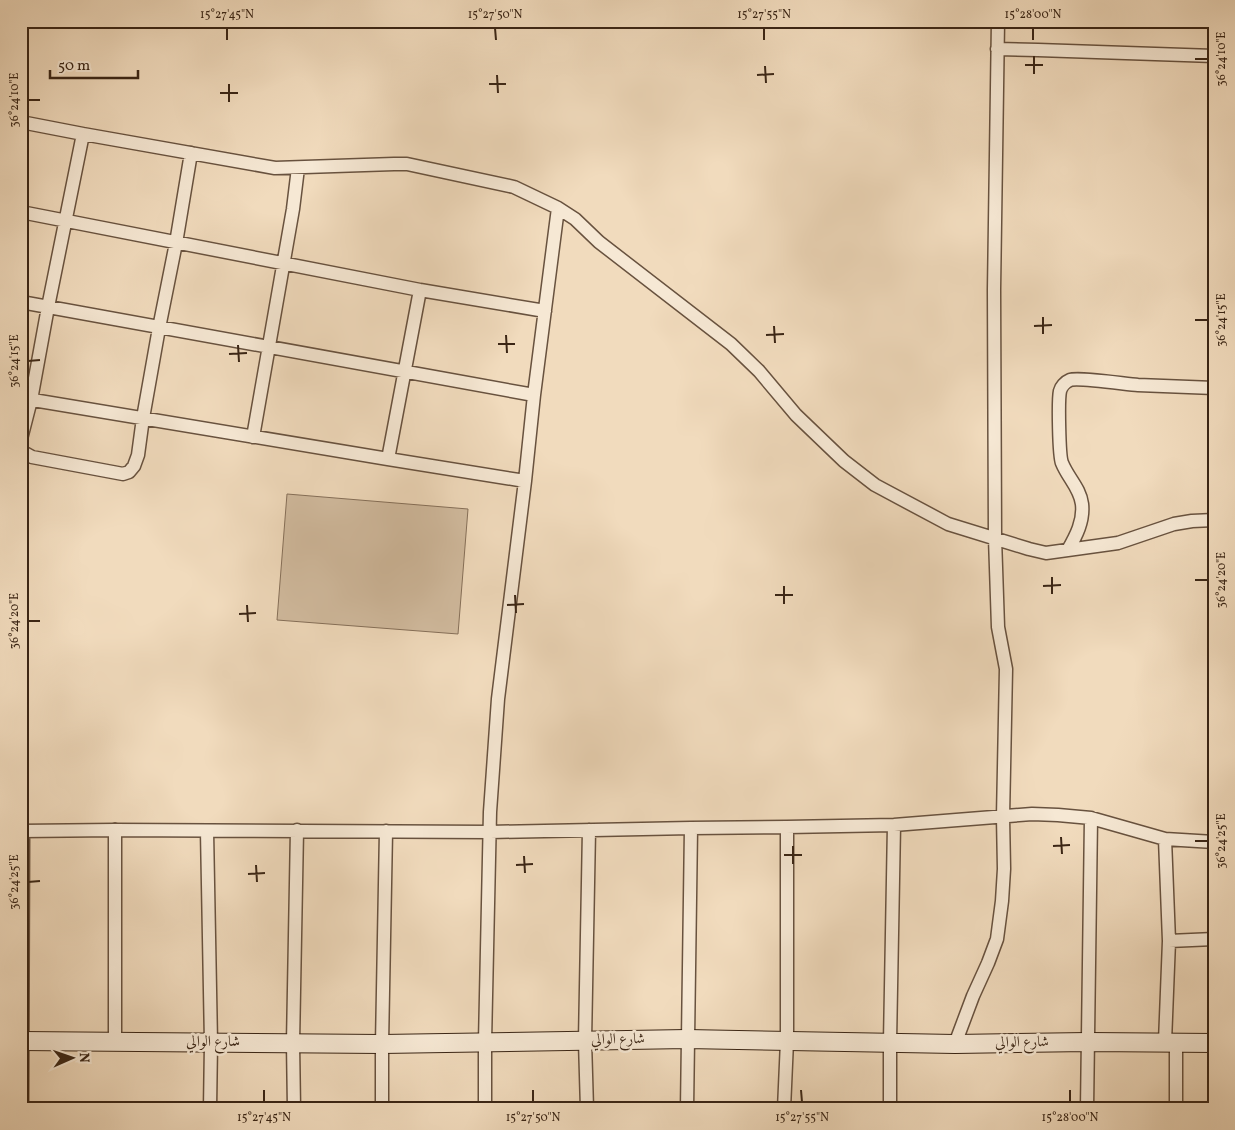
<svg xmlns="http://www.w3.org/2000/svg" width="1235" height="1130" font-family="Vollkorn,Amiri,serif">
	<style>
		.green { fill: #d2bca0; stroke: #86705a }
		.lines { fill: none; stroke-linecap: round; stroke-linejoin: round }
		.minor-casing { stroke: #68523f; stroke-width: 15 }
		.secondary-casing { stroke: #3a2515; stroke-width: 20 }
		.minor { stroke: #f6e8d4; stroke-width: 12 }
		.secondary { stroke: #f6e8d4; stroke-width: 18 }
		.ticks { fill: none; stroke: #3a2515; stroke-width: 2 }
		.labels { text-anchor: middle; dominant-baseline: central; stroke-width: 5; stroke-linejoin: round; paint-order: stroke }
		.street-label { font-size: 15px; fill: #3a2515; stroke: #f6e8d4 }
		.neatline { fill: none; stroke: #3a2515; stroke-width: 2 }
		.ticks-label { font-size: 12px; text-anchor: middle; fill: #3a2515 }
	</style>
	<rect width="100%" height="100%" fill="#f1dbbd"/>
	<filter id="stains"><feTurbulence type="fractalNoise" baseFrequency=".004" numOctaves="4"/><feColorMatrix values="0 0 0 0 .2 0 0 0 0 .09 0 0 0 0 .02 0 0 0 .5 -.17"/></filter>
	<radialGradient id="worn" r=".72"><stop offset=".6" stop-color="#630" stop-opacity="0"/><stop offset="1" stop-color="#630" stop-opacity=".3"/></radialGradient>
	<path class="green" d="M287,494L468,509L458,634L277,620Z"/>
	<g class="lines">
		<g class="minor-casing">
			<path id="minor" d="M997,49L1038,50L1214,56
				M21,122L83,134L275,168L394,164H407L514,187L558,208L575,219L599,242L731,344L759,371L796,415L844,461L875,485L948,524L1029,549L1046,553L1118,543L1174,524L1192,521L1214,520
				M21,212L420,290L545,311
				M21,302L534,395
				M21,398L388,459L525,481
				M253,437L293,209L298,168
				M21,439L31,400L48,307L83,134
				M21,448L23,452L32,457L123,474L129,472L134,466L138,455L143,418L159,328L176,243L191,153
				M388,459L420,290
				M1068,550C1076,536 1084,521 1082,504C1080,488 1068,478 1062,463C1059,456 1058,400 1060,391C1061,387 1065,382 1070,380C1078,377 1125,384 1138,385C1163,386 1188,387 1214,388
				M21,831L115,830L490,832L691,828L787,827L894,825L1032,814L1058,815L1091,818L1165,839L1214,842
				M207,831L211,1043L210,1109
				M1165,839L1169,941L1165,1042
				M1169,941L1214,939
				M115,1042V830
				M1176,1043V1109
				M955,1044L973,996L988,963L997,939L1002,901L1004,869L1003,817L1006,669L998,627L995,538L994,290L998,21
				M22,1109L23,831
				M294,1109L293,1043L297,830
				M382,1109V1044L386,831
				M485,1109V1042L490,812L498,699L525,481L534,395L558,208
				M587,1109L585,1041L589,830
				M687,1109L691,828
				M784,1109L787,1041V827
				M890,1109V1042L894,825
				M1087,1109L1091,818"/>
		</g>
		<g class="secondary-casing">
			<path id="secondary" d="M21,1041L382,1044L687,1039L955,1044L1088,1042L1214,1043"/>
		</g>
		<use href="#minor" class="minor"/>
		<use href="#secondary" class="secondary"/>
	</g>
	<path class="ticks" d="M227,28V40M495,28L496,40M764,28V40M1033,28V40M1034,56V74M1195,59H1208M1025,65H1043M765,66L766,83M497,75L498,93M757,75L774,74M229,84V102M489,84H506M220,93H238M28,100H40M1043,317V334M1195,320H1208M774,326L775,343M1034,326L1052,325M506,335L507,353M766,335L784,334M498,344H515M238,345L239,362M229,354L247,353M28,361L40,360M1052,577V594M1195,580H1208M784,586V604M1043,586L1061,585M515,595L516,613M775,595H793M247,605L248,622M507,605L524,604M239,614L256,613M28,621H40M1061,837L1062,854M1195,841H1208M793,846V864M1053,846L1070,845M784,855H802M524,856L525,873M256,865L257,882M516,865L533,864M248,874L265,873M28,882L40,881M264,1090V1102M533,1090V1102M801,1090L802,1102M1070,1090V1102"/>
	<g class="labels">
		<g class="street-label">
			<text transform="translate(618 1040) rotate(-1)">شارع الوالي</text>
			<text x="213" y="1042">شارع الوالي</text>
			<text transform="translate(1022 1043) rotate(-1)">شارع الوالي</text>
		</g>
	</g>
	<rect width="1235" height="1130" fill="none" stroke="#f1dbbd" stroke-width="55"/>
	<g transform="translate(72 1058) rotate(88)" stroke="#f6e8d4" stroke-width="4" paint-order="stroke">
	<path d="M0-4L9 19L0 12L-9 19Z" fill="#3a2515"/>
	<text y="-8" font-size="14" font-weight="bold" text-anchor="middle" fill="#3a2515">N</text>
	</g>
	<path d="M50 70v8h88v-8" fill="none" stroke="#3a2515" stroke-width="2.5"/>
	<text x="58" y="70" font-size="15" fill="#3a2515" stroke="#f6e8d4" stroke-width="4" paint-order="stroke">50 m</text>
	<rect x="28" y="28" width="1180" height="1074" class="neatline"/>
	<g class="ticks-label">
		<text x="227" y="18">15°27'45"N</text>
		<text x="495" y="18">15°27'50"N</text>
		<text x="764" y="18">15°27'55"N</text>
		<text x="1033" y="18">15°28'00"N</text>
		<text transform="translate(1221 59) rotate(-90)" y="4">36°24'10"E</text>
		<text transform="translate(14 100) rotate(-90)" y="4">36°24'10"E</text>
		<text transform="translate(1221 320) rotate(-90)" y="4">36°24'15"E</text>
		<text transform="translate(14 361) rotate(-90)" y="4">36°24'15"E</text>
		<text transform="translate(1221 580) rotate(-90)" y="4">36°24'20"E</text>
		<text transform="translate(14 621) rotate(-90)" y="4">36°24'20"E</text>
		<text transform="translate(1221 841) rotate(-90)" y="4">36°24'25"E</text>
		<text transform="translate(14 882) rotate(-90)" y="4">36°24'25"E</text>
		<text x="264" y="1121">15°27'45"N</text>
		<text x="533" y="1121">15°27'50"N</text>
		<text x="802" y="1121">15°27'55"N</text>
		<text x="1070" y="1121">15°28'00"N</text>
	</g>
	<rect width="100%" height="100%" filter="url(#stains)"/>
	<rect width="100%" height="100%" fill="url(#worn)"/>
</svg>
